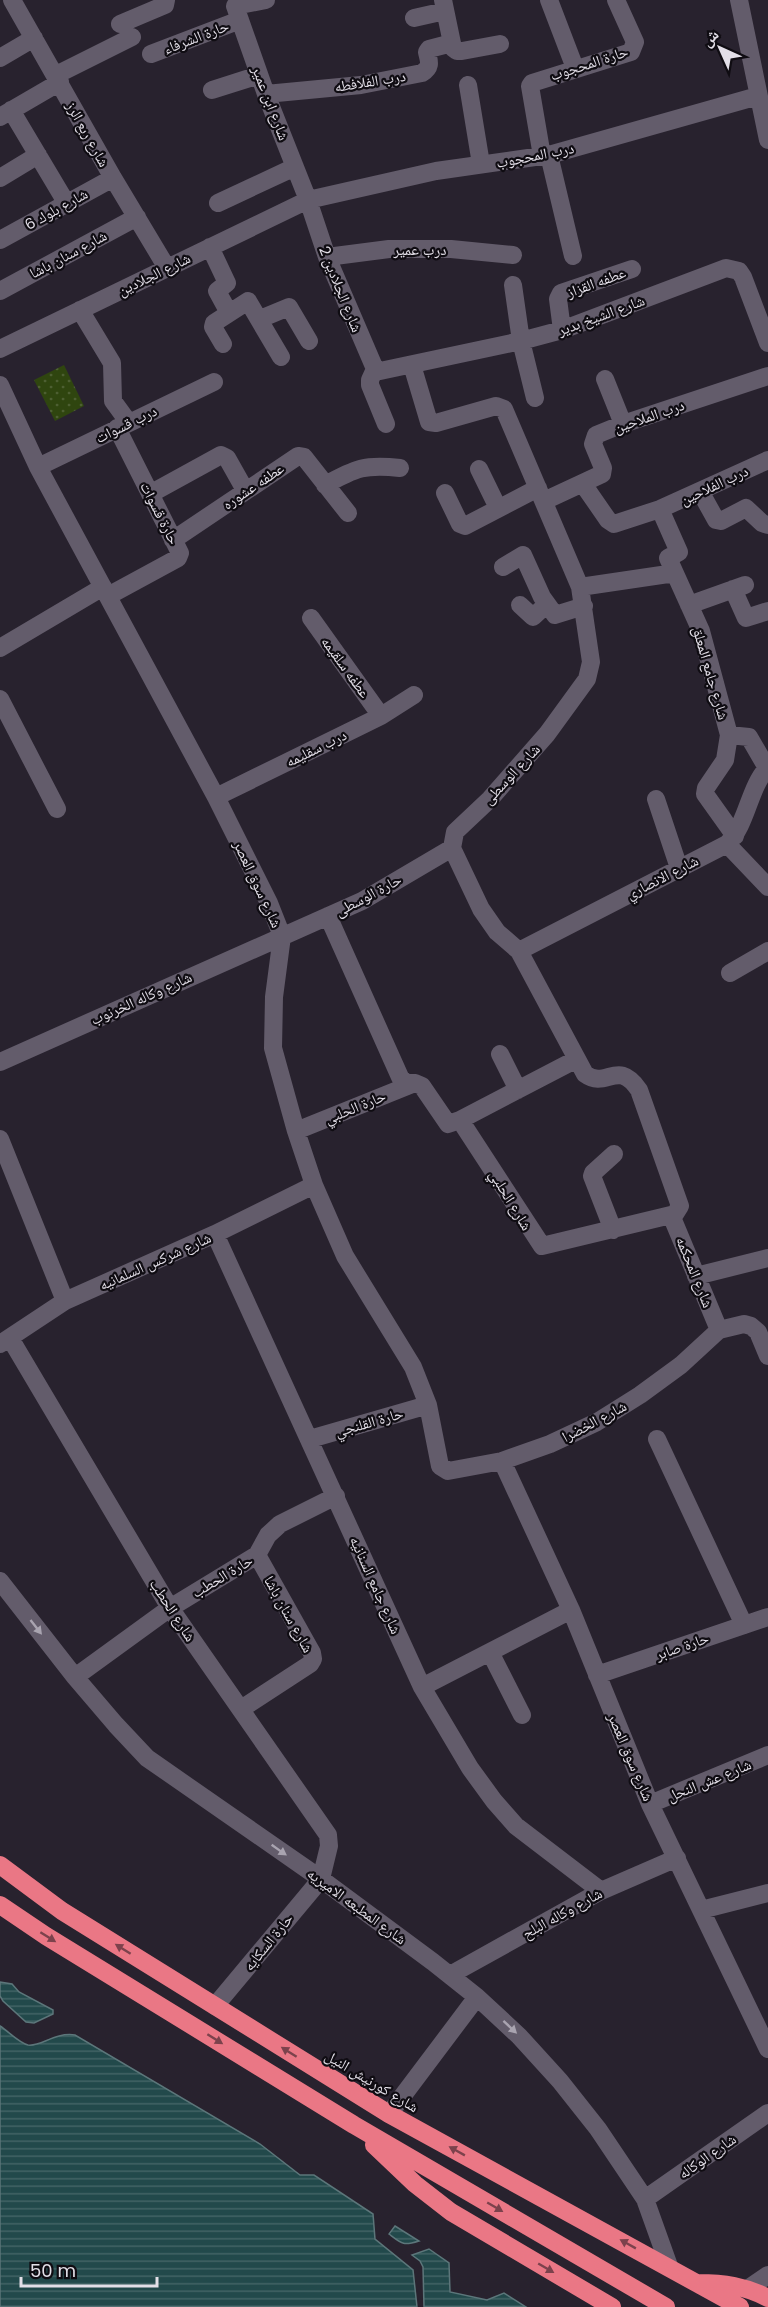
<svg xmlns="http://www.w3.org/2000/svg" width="768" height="2307" font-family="Poppins,'Noto Naskh Arabic',sans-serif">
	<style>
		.grass { fill: url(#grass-dots) }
		.water { fill: url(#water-rules); stroke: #5c767a; stroke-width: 1.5 }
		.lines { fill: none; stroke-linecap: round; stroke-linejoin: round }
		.minor { stroke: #635c6b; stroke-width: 18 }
		.highway { stroke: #ea7785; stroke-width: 18 }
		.oneway { fill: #a9a4b0 }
		.oneway2 { fill: #7c424c }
		.labels { text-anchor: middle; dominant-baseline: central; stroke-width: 4.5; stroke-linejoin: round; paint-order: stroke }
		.street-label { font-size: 15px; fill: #e3dfe8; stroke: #0f0c12 }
	</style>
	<defs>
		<pattern id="grass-dots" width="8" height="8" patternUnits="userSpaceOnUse" patternTransform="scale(1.5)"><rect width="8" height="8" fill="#2f450f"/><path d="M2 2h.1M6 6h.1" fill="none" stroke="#4d5f32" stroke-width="1.8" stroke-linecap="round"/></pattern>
		<pattern id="water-rules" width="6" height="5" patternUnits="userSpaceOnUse" patternTransform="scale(1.5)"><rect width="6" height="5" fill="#22494b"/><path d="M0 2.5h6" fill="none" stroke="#426365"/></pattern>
	</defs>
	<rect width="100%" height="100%" fill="#28222e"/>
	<path class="grass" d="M64,365L84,406L55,421L34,380Z"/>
	<path class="water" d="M0,1982L12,1984L19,1992L53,2010V2014L34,2023L26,2022L3,2001L0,1996Z
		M0,2026C8,2031 19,2043 28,2045C41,2047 54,2032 75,2035L260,2144L300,2175H314L373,2214L375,2239L413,2270L417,2307H0Z
		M395,2226L419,2241C403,2246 402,2244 389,2234Z
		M429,2249L449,2263L450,2292L487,2300L504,2293L526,2307H424L423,2267L420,2261L412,2255Z"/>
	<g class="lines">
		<path class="minor" d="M12,0L113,178L167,268
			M266,0L235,6L266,94L308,200L327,257L375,369L380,371L521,341L562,330L726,268L739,271L743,277L768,343
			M443,0L453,48L457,51H462L500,44
			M549,0L575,68
			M739,0L768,140
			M414,18L445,11
			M120,24L165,5L166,0
			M151,54L240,20
			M0,58L34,38
			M56,75L132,37
			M468,85L481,164
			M212,90L259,75
			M266,94L361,85L422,73C432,67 429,61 427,52L429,49L452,43
			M11,110L67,204
			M0,117L60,82
			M549,155L573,256
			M542,156L530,86L532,83L631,52L635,42L616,0
			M0,178L38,155
			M218,203L295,167
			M0,240L113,178
			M210,247L227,283L217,291L229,313
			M327,257L389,249H451L513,255
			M513,285L521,341L535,398
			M0,291L137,217
			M80,310L112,363L113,401L129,423
			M260,319L289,307L309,341
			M562,330L558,299L561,293L632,269
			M223,344L213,327L214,323L248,301L281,357
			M0,349L308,200L436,171L549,155L758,96
			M412,365L429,422L436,423L496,406L504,409L580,587L591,662L587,679L547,734L490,799L455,832L452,848L481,909L497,932L519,951L585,1074C607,1090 617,1058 639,1090L680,1206L675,1214L542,1246L460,1120
			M375,369L370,380V385L386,424
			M605,379L623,424
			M0,385L38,467L216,797L269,903L282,936L274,997L273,1048L296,1131L314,1185L345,1256L413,1367L428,1405L440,1466L448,1471L502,1461L550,1444L597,1422L640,1395L681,1365L719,1330L744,1324L751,1326L758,1332L768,1356
			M38,467L214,382
			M479,469L498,508
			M583,484L608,520L614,524L660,509L768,460
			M325,485C356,468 365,464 400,468
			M700,491L716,520L721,521L746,508L762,523L768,525
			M445,493L460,524L465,526L538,488
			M150,494L221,455L227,458L245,490
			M544,501L602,474L603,468L593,444L596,435L623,424L768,376
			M660,509L679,552L668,558L701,631L729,735L725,760L706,788L705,794L735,836
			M173,540L298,456L304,457L348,513
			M503,567L523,555L542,597L555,615L584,606
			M580,587L675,573
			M733,589L746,618L768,611
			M108,596L178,558L180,553L117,428
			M520,605L533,617L547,604
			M689,605L745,585
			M311,618L381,716
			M0,648L103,587
			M0,699L57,809
			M729,735L749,737L767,768
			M216,797L381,716L414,695
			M656,799L679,868
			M727,844L768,887
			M328,916L400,1077L406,1083H415L422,1086L448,1124L460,1120L577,1059
			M519,951L727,844C748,823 748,789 768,767
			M730,973L768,951
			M500,1054L518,1090
			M0,1062L362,901L452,848
			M296,1131L415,1083
			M0,1139L65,1301
			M671,1215L719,1330
			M613,1230L592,1176L593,1173L614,1154
			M215,1234L422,1687L470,1768L494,1801L516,1826L601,1891
			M696,1276L768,1258
			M10,1338L170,1608L328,1835L329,1846L321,1879L215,2006
			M0,1344L65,1301L215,1234L314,1185
			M310,1439L428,1405
			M657,1439L744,1625
			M502,1461L571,1610L650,1804L768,2049
			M0,1581L75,1677L116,1725L147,1758L321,1879L433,1962L477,1997L519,2036L560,2081L598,2129L645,2199L669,2266
			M490,1652L522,1715
			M597,1675L768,1617
			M75,1677L170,1608L257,1555L268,1535L280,1524L336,1496
			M422,1687L571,1610
			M241,1709L310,1664L313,1659L312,1653L257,1555
			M650,1804L768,1755
			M701,1910L768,1893
			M450,1975L601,1891L677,1858
			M389,2114L477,1997
			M645,2199L768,2113
			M749,2288L768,2275"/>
		<path class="highway" d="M0,1865L62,1911L389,2114L740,2307
			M0,1905L46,1936L354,2125L666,2307
			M374,2145L415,2184L451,2212L612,2307
			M698,2283C724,2283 745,2286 768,2298"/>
	</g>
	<defs><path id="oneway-solid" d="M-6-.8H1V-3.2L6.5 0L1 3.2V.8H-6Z" transform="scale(1.5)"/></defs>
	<g class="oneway">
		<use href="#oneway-solid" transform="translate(36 1627) rotate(52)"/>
		<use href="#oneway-solid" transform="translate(279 1850) rotate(35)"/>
		<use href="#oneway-solid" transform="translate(510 2027) rotate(43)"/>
	</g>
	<g class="oneway2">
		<use href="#oneway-solid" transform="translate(48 1937) rotate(32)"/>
		<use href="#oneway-solid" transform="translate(123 1949) rotate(-148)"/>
		<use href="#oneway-solid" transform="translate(215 2039) rotate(32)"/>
		<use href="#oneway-solid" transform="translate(289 2052) rotate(-148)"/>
		<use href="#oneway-solid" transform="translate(457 2151) rotate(-151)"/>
		<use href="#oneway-solid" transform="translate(495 2207) rotate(30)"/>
		<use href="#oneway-solid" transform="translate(628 2244) rotate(-151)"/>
		<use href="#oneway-solid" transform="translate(546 2268) rotate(30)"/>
	</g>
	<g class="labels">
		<g class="street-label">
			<text transform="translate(196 37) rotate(-21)">حارة الشرفاء</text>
			<text transform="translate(589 63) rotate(-18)">حارة المحجوب</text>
			<text transform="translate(370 81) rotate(-9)">درب الفلافطه</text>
			<text transform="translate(271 103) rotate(69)">شارع ابن عمير</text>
			<text transform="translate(88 134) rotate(61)">شارع ربع الرز</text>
			<text transform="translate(535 155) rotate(-11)">درب المحجوب</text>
			<text transform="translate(56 209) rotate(-29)">شارع بلوك 6</text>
			<text x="420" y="249">درب عمير</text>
			<text transform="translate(68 254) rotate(-28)">شارع سنان باشا</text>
			<text transform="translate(154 274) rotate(-26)">شارع الجلادين</text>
			<text transform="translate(596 282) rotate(-20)">عطفه القزاز</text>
			<text transform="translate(341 289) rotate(68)">شارع الجلادين 2</text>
			<text transform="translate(601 315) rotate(-20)">شارع الشيخ بدير</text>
			<text transform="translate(649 416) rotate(-19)">درب الملاحين</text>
			<text transform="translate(126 424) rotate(-26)">درب قسوات</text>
			<text transform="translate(714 485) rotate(-25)">درب الفلاحين</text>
			<text transform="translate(253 486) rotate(-34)">عطفه عشوره</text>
			<text transform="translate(160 513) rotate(63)">حارة قسوات</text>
			<text transform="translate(346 667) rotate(54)">عطفه سلقيمه</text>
			<text transform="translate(711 673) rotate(74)">شارع جامع المعلق</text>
			<text transform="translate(316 748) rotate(-26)">درب سقليمه</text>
			<text transform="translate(511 774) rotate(-47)">شارع الوسطى</text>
			<text transform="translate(662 877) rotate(-27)">شارع الانصاري</text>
			<text transform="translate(258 884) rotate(65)">شارع سوق العصر</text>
			<text transform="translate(368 895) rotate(-28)">حارة الوسطى</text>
			<text transform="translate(141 998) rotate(-24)">شارع وكاله الخرنوب</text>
			<text transform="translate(355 1107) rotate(-22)">حارة الحلبي</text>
			<text transform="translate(511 1200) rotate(59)">شارع الحلبي</text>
			<text transform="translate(155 1261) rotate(-24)">شارع شركس السلمانيه</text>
			<text transform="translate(695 1272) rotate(68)">شارع المحكمه</text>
			<text transform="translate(594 1421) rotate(-28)">شارع الخضرا</text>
			<text transform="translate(369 1422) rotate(-16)">حارة القلنجي</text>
			<text transform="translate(222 1576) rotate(-31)">حارة الحطب</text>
			<text transform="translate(376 1585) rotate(66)">شارع جامع السنانيه</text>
			<text transform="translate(173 1610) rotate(57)">شارع الحطب</text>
			<text transform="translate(289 1614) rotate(61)">شارع سنان باشا</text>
			<text transform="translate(682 1646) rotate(-19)">حارة صابر</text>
			<text transform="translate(631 1757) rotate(67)">شارع سوق العصر</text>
			<text transform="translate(709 1780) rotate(-22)">شارع عش النحل</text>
			<text transform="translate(357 1906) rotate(36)">شارع المطبعه الاميريه</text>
			<text transform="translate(562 1913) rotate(-29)">شارع وكاله البلح</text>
			<text transform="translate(268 1942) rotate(-51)">حارة السكايه</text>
			<text transform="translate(372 2081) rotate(31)">شارع كورنيش النيل</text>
			<text transform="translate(707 2156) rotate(-35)">شارع الوكاله</text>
		</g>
	</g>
	<g transform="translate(720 48) rotate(315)" stroke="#0f0c12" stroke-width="4.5" paint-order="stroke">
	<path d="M0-4.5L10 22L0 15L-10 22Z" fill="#e3dfe8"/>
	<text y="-9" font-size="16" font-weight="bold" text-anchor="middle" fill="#e3dfe8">ش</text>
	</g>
	<path d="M21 2277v9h136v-9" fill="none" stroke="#e3dfe8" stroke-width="3"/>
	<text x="30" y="2277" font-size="18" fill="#e3dfe8" stroke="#0f0c12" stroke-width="4.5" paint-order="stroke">50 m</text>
</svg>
